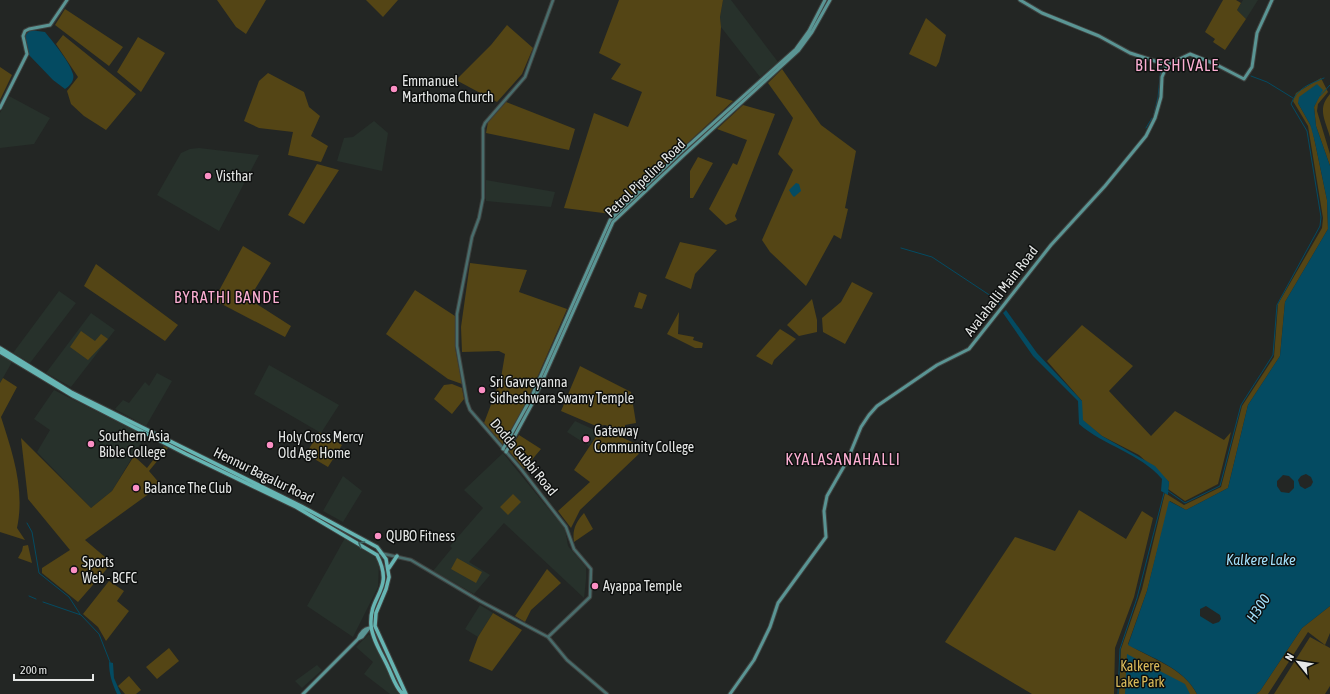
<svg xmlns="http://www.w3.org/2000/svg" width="1330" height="694" font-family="'Asap Condensed',sans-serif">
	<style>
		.built { fill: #27312b }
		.green { fill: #544515 }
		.water { fill: #044b62; fill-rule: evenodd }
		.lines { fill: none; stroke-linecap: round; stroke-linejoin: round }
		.stream { stroke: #044b62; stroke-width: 1 }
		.tertiary-casing { stroke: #3e413f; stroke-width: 4.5 }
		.secondary-casing { stroke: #3e413f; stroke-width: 5 }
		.primary-casing { stroke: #3e413f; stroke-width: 5.5 }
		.tertiary { stroke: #496d6c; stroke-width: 2.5 }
		.secondary { stroke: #5a9594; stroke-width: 3 }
		.primary { stroke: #66b5b3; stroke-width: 3.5 }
		.oneway { stroke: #3a6260 }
		.poi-dot { fill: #fb8fc4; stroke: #0d0f0e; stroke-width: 1.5 }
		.labels { text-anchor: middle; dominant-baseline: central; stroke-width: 3; stroke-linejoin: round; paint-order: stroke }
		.poi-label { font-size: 14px; fill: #e5e7e6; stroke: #0d0f0e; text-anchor: start }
		.street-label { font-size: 14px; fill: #e5e7e6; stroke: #0d0f0e }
		.park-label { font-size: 14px; fill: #dbbc5b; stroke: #0d0f0e }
		.water-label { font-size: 15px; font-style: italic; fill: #a1def9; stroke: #0d0f0e }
		.quarter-label { font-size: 16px; letter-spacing: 1px; fill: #fbaed2; stroke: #0d0f0e }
	</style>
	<rect width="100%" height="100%" fill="#232624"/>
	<path class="built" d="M723,0H731L778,62L760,77L721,27L720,17Z
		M1243,0H1258L1246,19L1237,10Z
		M9,96L50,118L34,144L0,148V113Z
		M374,121L388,133L382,171L337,161L344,138L353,137Z
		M199,148L259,155L219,231L157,195L181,153L190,149Z
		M486,180L555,192L551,207L486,201Z
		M59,291L76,303L30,363L13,353Z
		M91,313L115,330L71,387L46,373Z
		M0,354L12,362L0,383Z
		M269,365L339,405L321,433L254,394Z
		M157,373L172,381L146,426L115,409L123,400L129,403L145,382L149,386Z
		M54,390L145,436L112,491L91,508L37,452L50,430L34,419Z
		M575,421L599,432L589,446L567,432Z
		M503,453L565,529L568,546L586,567V579L584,598L504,523L469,562L490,575L474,594L433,571L452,548L450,546L483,508L464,490Z
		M343,476L362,491L343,522L323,511Z
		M345,538L373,555L379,563L378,587L353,637L307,606Z
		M480,605L493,613L478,637L465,629Z
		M369,634L399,694H390L364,674L373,662L356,647Z
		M317,665L322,670L302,688L295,681Z"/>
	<path class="green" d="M217,0H266L246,34L236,27Z
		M366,0H398L383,17Z
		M619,0H723L720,17L721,27L716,96L733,101L611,214L564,208L594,113L628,127L642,92L611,79L621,64L599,53Z
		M1223,0H1236L1241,3L1237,10L1246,19L1225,50L1213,42L1215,39L1205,32Z
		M65,9L123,47L109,66L55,25Z
		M926,18L946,35L939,62L936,67L909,54Z
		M507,25L533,48L522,74L497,102L456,80L491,45Z
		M63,35L136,94L106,130L84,116L71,104L67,91L78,77L56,44Z
		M138,37L165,53L141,92L117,72Z
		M0,67L12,75L0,100Z
		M782,69L821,125L856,151L845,208L848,209L841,239L834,235L806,286L770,252L762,240L793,170L778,154L793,118L768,83Z
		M268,73L304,92L309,107L320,116L311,136L328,146L321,162L288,155L293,132L259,128L244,121L259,81Z
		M1321,78L1328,92L1318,104L1317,111L1330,154V166L1316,126L1314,107L1322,90L1298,103L1312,128L1327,200L1328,229L1285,302L1280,356L1248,405L1228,488L1186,510L1170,501L1147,591L1128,644C1152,660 1183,667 1197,694H1119L1121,649L1142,589L1165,493L1184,505L1221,487L1242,406L1274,357L1278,304L1322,228L1323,218L1308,126L1293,101L1296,93Z
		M1330,94V137C1325,119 1317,109 1330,94Z
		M506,102L575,129L569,150L486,133L488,122Z
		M743,105L775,114L735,216L737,220L726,225L709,209L733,163L737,165L747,140L717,129Z
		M698,157L713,163L693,198H690V171Z
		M317,164L339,170L304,224L288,215Z
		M680,242L717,250L695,274L691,289L665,278Z
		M243,246L271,263L249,299L291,326L285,337L214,300Z
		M470,263L527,270L519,292L567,309L527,401L503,445L484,423L501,378L505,354L499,351L462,352L461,327Z
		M96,264L178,325L165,341L84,286Z
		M852,282L873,293L845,344L823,332L822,318L841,302Z
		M415,290L455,316V347L462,384L448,379L386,334Z
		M639,292L647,295L642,309L634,307Z
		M812,299L817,320V332L799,336L787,325Z
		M679,312L678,334L694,337L693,340L703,343L702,348H695L667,334Z
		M1082,325L1133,366L1109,391L1151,436L1175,411L1224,440L1231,432L1218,484L1185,501L1168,489L1169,482L1139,455L1102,436L1082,420V401L1047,361Z
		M780,329L796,339L774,360L772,365L756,356Z
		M81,331L95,341L101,334L108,339L88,360L70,347Z
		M580,366L631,392L636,423L625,425V431L605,425L596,426L561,411Z
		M3,378L17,387L1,417C13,454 25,490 17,528L25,540L0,532V383Z
		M452,384L462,388L464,399L452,414L434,399L444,385Z
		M608,431L643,447V450L580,510L571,528L558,511L590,482L574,470L599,432Z
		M319,432L342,445L328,467L306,454Z
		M519,435L541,449L524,469L509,451Z
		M21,438L91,508L112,491L134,456L147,468L164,446L168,448L149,471L161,485L85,540L112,563L78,602L42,573V568L70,550L28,499Z
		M513,494L521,502L508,515L500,507Z
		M1079,510L1126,539L1142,511L1153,518L1134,597L1115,648L1114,694H1032L945,642L1015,537L1055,551Z
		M584,513L593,529L574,542C572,530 576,522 584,513Z
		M28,545L32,563L18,558L22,551L23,546Z
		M457,558L482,572L476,583L451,569Z
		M547,569L561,583L531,610L525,622L515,616Z
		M109,581L124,591L117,601L129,611L106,641L98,627L83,614Z
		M1330,606V633L1325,645L1308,632L1268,694H1256L1260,691L1302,628Z
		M493,613L522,630L492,671L469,661L478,637Z
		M1310,637L1330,648V686L1325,694H1274Z
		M169,648L179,661L157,679L146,667Z
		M129,676L141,690L136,694H125L118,686Z"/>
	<path class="water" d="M30,30L45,32C53,42 70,62 73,74C75,80 70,86 65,89L53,80L29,55L24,37Z
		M1317,84L1323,90L1314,107L1316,126L1330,166V606L1302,628L1260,691L1256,694H1197C1184,668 1152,658 1128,645L1147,591L1169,501L1186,510L1228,488L1248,405L1280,356L1285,302L1328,229L1327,200L1312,128L1298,103L1299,97ZM1306,474L1311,477L1313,482L1311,486L1305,489L1300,486L1298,480L1301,476ZM1283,475L1289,476L1294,481V488L1289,493L1281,492L1277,486V481ZM1206,606L1220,615L1221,619L1219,622L1213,624L1200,616V609Z
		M796,183L799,184L801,191L794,197L792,195L789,190Z
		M1006,310L1037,353L1082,401L1083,420L1102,436L1155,466L1169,482L1168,495L1161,491L1162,479C1140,453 1104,446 1079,424L1078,401L1033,356L1003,313Z
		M1127,654L1185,684L1190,694H1125Z
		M109,662L113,663L114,678L121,694H117C112,683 109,674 109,662Z"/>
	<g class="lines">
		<path class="stream" d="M1251,76L1267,82L1293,98
			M1320,96L1330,85
			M1154,114L1158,97L1161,68
			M1311,126L1316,143
			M1146,128L1152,118
			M901,248L932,257L997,300L1001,306
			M1168,491L1185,503L1220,486L1241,405L1273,355L1277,305L1320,226L1321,217L1307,131L1291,104C1297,88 1310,84 1324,78
			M27,523L32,532L39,573L69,597L80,614
			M29,596L36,599
			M43,602L81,615L99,634L110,662
			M1118,694L1120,649L1137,598L1164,493"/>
		<g class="tertiary-casing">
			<path id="tertiary" d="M380,553L411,560L480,601L548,637L567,660L607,694
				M548,637L590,597L591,569L574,549L566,527L521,469L470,410L467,402L457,346V314L472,237L479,218L483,198V128L485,123L525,77L553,0"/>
		</g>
		<g class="secondary-casing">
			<path id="secondary" d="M1020,0L1042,13L1099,36L1130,53L1167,65
				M0,108L27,54L23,36L25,31L29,29L50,25L67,0
				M503,449L531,398L610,220L681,152L796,49L809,31L825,0
				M506,452L532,404L613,222L684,155L798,51L812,32L830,0
				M358,639C360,634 363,629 369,628
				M303,694L358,639L362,637L369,628
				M730,694L754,660L770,627L778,603L826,537L824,511L827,496L847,461L861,427L869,415L877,406L937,365L969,349L1051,245L1105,186L1146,136L1155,118L1161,97L1162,77L1167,65L1190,54L1215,64L1244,79L1252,67L1257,33L1272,0"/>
		</g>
		<g class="primary-casing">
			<path id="primary" d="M0,348L71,392L301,506L377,547L386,559L389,577L386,589L376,613L375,626L406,694
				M0,352L73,396L186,454L296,507L377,555C395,590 369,594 371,625C372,639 382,654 388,667C392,675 396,689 403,694
				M389,568L397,556"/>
		</g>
		<use href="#tertiary" class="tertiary"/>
		<use href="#secondary" class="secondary"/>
		<use href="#primary" class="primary"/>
	</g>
	<defs><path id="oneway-chevron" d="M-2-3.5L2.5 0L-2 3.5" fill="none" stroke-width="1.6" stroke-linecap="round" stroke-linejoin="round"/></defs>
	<use class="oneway" href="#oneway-chevron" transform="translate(361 544) rotate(-148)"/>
	<g class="poi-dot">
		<circle cx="394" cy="89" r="4"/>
		<circle cx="208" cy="176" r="4"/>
		<circle cx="482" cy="390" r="4"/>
		<circle cx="586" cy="439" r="4"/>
		<circle cx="91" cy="444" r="4"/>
		<circle cx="270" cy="445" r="4"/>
		<circle cx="136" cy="488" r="4"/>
		<circle cx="378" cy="536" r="4"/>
		<circle cx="74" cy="570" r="4"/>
		<circle cx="595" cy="586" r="4"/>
	</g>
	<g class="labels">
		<g class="poi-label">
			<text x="402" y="81">Emmanuel<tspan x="402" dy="16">Marthoma Church</tspan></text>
			<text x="216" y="176">Visthar</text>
			<text x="490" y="382">Sri Gavreyanna<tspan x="490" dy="16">Sidheshwara Swamy Temple</tspan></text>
			<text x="594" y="431">Gateway<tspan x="594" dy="16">Community College</tspan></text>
			<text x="99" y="436">Southern Asia<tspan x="99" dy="16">Bible College</tspan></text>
			<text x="278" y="437">Holy Cross Mercy<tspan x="278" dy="16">Old Age Home</tspan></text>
			<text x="144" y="488">Balance The Club</text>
			<text x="386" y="536">QUBO Fitness</text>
			<text x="82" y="562">Sports<tspan x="82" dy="16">Web - BCFC</tspan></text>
			<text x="603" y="586">Ayappa Temple</text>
		</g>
		<g class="street-label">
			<text transform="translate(645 178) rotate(-44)">Petrol Pipeline Road</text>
			<text transform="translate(1001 291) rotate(-52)">Avalahalli Main Road</text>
			<text transform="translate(524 457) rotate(50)">Dodda Gubbi Road</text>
			<text transform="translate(264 475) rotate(26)">Hennur Bagalur Road</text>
		</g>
		<g class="park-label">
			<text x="1140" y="666">Kalkere<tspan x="1140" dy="16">Lake Park</tspan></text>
		</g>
		<g class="water-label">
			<text x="1261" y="559">Kalkere Lake</text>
			<text transform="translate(1258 608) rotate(-57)">H300</text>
		</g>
		<g class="quarter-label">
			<text x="1177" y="65">BILESHIVALE</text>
			<text x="227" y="297">BYRATHI BANDE</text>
			<text x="843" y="459">KYALASANAHALLI</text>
		</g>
	</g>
	<g transform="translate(1298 662) rotate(300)" stroke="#0d0f0e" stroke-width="3" paint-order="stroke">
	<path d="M0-3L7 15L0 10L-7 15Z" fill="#e5e7e6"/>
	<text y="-6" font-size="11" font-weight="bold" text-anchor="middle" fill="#e5e7e6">N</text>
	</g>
	<path d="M14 674v6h79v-6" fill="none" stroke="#e5e7e6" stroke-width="2"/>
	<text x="20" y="674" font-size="12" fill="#e5e7e6" stroke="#0d0f0e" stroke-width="3" paint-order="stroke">200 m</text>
</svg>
